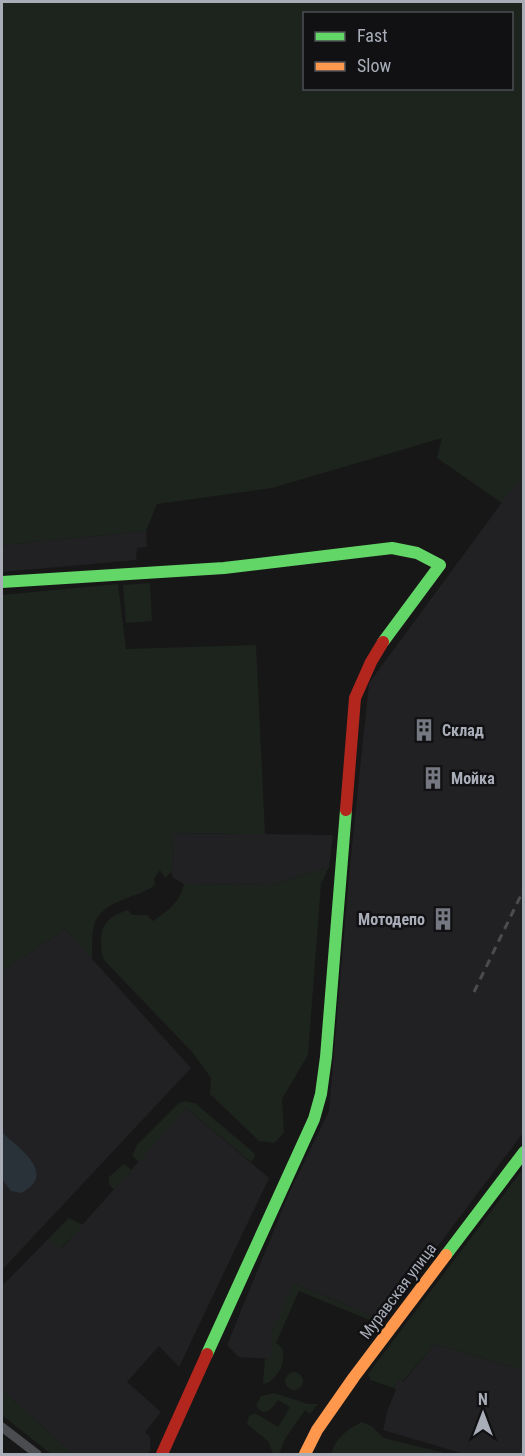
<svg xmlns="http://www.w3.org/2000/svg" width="525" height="1456" font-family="'Roboto Condensed',sans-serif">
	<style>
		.built { fill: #212123 }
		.green { fill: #1d241e; fill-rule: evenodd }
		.water { fill: #2a3239 }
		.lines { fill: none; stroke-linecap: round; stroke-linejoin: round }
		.street { stroke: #4b4c50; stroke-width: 9 }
		.fast { stroke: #63d668; stroke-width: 12 }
		.slow { stroke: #ff974d; stroke-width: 12 }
		.jam { stroke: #b3261e; stroke-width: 12 }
		.rail { stroke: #4b4c4f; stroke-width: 3; stroke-dasharray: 8 6; stroke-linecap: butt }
		.labels { text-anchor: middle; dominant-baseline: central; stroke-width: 5; stroke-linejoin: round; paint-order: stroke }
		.poi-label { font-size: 16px; font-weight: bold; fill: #a8adb8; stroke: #111113; text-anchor: start }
		.street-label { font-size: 16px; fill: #a8adb8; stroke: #111113 }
	</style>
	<rect width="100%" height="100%" fill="#171717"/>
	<path class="built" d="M523,474V1133L382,1320L294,1283L271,1359L239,1357L227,1345L289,1193L329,1111L349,875L369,683Z
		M146,531L147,547L137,548L136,560L2,572V545Z
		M173,833L333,835L329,867L320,870L271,885L184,884L172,877Z
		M65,929L191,1068L2,1270V971Z
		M186,1108L269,1178L179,1367L159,1346L127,1382L161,1412L145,1432L150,1437V1451L147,1454H73L2,1390V1286L48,1239L61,1249Z
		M435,1344L523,1370V1454H464L383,1430L388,1409L396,1390L393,1388L399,1380L403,1382Z"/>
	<path class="green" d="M2,2H523L524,474L502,503L437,458L442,438L272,488L157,504L146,531L2,545ZM304,14H512V88H304Z
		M150,583L152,621L126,623L123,585Z
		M118,584L126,649L256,645L265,834L173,833L172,872L165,878L160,870L154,878L155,885C135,900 97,900 93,930C92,939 92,949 92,959L65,929L2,971V595Z
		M329,867L321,884L308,1055L282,1099L284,1133L274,1143L259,1141L210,1094L211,1078L192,1052L104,960C101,953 101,948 101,940C102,921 111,916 128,910L132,915H147L153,921C168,911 180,902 184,884L271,885Z
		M184,1101L195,1103L254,1153L255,1156L251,1162L186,1108L139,1162L132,1156L137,1145L178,1104Z
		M124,1164L132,1170L114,1190L109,1184V1177Z
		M523,1169V1370L435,1344L402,1382L399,1380L393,1388L371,1380L368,1374Z
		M69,1218L83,1225L60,1249L48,1239Z
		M294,1283L382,1320L379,1324L299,1291L276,1343L282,1348C287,1361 278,1379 265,1384L263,1383L265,1359H271L272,1332Z
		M285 1381a9 9 0 1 1 18 0a9 9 0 1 1-18 0Z
		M2,1390L73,1454H51L2,1415Z
		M274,1393L308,1404H318L310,1414L305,1410L285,1439L279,1454H273L268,1441L247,1424L249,1416L255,1413L278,1427L290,1407L278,1400C272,1409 265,1418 256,1406L261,1396Z
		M362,1422L371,1426L384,1438L448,1454H331C336,1438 347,1429 362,1422Z"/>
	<path class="water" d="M2,1132C18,1148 59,1174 21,1193L11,1191L2,1179Z"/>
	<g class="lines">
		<path class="street" d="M2,1427L37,1454"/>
		<path class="fast" d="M2,582L224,568L392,548L417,553L440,565L383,642
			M446,1255L524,1152
			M207,1354L314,1119L321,1094L326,1057L346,810"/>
		<path class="slow" d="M305,1454L317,1430L354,1377L446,1255"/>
		<path class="jam" d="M346,810L355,698L371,662L383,642
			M162,1454L207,1354"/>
		<path class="rail" d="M474,992L524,889"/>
	</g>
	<defs>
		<g id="building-bare" transform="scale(1.8)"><path d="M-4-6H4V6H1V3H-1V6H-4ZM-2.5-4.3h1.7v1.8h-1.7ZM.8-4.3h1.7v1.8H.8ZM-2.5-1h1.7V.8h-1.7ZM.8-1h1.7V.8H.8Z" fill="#757880" stroke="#111113" stroke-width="2.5" paint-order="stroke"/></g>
	</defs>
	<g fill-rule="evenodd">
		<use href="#building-bare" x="424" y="730"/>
		<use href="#building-bare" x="433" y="778"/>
		<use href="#building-bare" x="443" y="919"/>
	</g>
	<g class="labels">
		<g class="poi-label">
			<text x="442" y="730">Склад</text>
			<text x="451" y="778">Мойка</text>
			<text x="425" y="919" text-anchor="end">Мотодепо</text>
		</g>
		<g class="street-label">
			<text transform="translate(398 1291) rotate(-53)">Муравская улица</text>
		</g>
	</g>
	<rect width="525" height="1456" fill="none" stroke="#a8adb8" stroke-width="6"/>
	<rect x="303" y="12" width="210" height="78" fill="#111113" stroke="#4d4f55" stroke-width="1.5"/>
	<rect x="315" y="32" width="30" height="9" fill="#63d668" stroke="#4d4f55" stroke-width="1.5"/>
	<text x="357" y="42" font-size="18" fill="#a8adb8">Fast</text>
	<rect x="315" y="62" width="30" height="9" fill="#ff974d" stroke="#4d4f55" stroke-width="1.5"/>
	<text x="357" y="72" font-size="18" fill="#a8adb8">Slow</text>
	<g transform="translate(483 1414)" stroke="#111113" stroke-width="4.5" paint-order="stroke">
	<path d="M0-4.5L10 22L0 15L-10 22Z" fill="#a8adb8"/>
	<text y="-9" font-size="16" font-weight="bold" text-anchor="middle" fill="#a8adb8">N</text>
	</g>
</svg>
